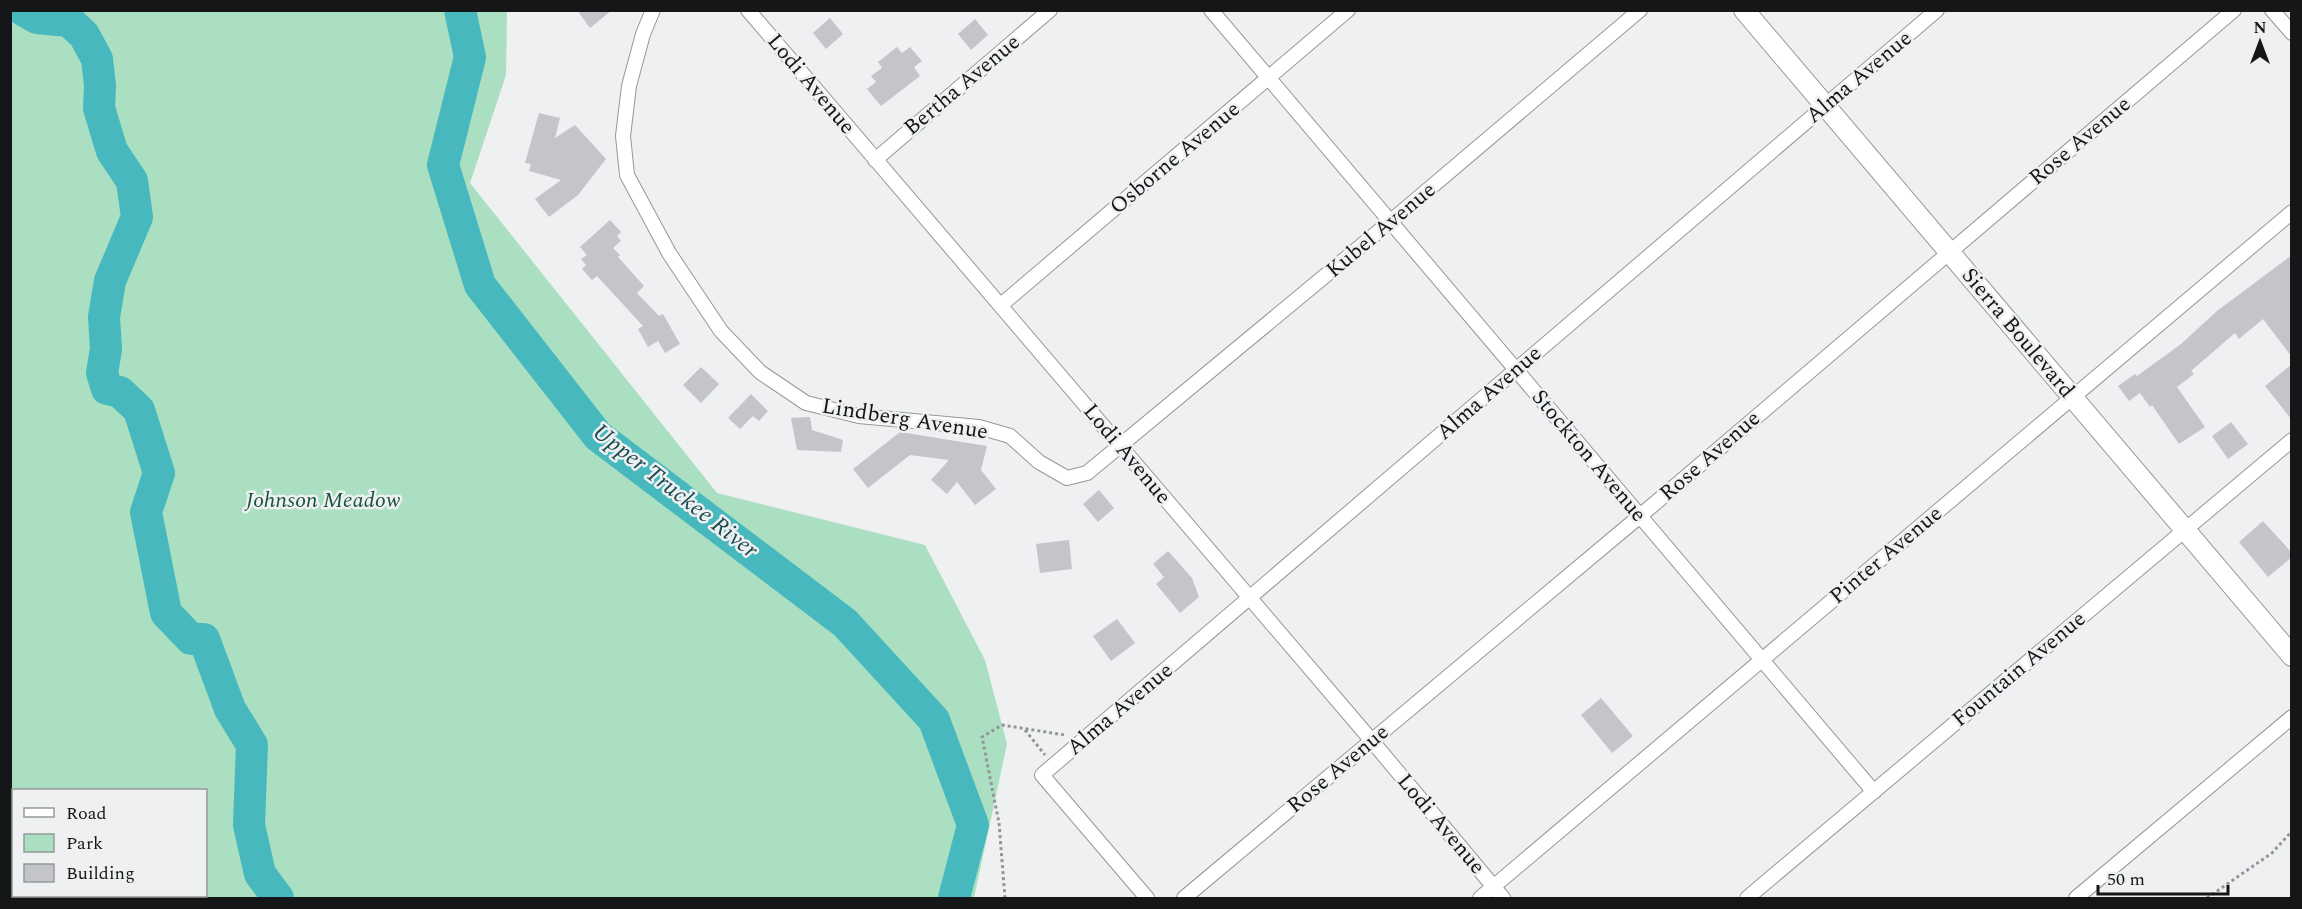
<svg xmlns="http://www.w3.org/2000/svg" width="2302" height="909" font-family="Spectral,serif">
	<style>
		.green { fill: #aadfc1; fill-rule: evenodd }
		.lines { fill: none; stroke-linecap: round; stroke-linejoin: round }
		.river { stroke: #47b8bd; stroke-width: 32 }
		.building { fill: #c3c5c8 }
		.street-casing { stroke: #959799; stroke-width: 16 }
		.secondary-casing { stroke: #959799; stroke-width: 22 }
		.path { stroke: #939596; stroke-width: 3; stroke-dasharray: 3 3; stroke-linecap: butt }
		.street { stroke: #fff; stroke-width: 14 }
		.secondary { stroke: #fff; stroke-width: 20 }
		.labels { text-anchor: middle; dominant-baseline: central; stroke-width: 5; stroke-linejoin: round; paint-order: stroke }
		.street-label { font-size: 22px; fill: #151617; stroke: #eef0f2 }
		.park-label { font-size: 22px; font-style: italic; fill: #175539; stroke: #eef0f2 }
		.water-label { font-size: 24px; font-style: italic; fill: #1b4c4f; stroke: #eef0f2 }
	</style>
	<rect width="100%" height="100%" fill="#eef0f2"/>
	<path class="green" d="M10,11H507L506,75L470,183L717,493L925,545L985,660L1007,744L974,898H11ZM14,790H206V896H14Z"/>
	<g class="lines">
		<path class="river" d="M23,10L37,18L69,21L84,35L97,59L100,86L99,108L112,151L132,181L137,217L110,281L104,317L106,349L102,373L107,389L120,392L139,410L159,473L146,512L166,613L191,639H204L230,709L252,745L249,825L260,874L278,898
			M460,10L470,57L443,165L480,285L598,436L845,623L934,720L973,825L954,898"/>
	</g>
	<path class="building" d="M577,10H612L590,28Z
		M830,18L843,34L826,49L813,33Z
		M975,19L988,35L971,50L958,34Z
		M897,47L902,53L910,47L922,61L914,67L920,76L881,106L867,89L876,82L871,76L882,68L878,62Z
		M539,113L560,118L555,138L575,125L606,159L578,195L549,217L535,199L561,180L529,171L531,164L525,163Z
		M610,220L621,232L617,236L621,241L613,248L620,255L618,257L644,286L637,293L659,316L663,314L680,344L665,353L658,341L648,347L638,329L643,326L597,276L592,280L582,269L586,265L581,259L587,255L580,247Z
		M2292,255V357L2263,319L2239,339L2235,333L2191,371L2194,374L2177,387L2205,427L2179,444L2152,405L2150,407L2140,393L2129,401L2118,386L2135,374L2137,376L2181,344L2217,311Z
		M2292,364V420L2265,386Z
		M701,367L719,384L701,403L683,385Z
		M751,394L768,411L759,421L753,416L740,429L728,418Z
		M810,417L812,430L843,440L841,452L797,450L791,418Z
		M2231,422L2248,444L2228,459L2212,436Z
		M900,432L987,446L981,470L996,489L975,505L957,482L947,494L931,480L949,460L910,455L868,488L853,469Z
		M1099,490L1114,508L1098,522L1083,504Z
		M2263,521L2292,553V557L2268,577L2239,542Z
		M1069,540L1072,569L1040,573L1036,544Z
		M1168,551L1192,578L1199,597L1180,613L1156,584L1164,577L1153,564Z
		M1117,619L1135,643L1111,661L1093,636Z
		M1601,698L1633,736L1612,753L1581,715Z"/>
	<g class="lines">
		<g class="street-casing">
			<path id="street" d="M653,10L643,34L629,86L623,136L627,175L669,253L721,331L760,372L806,403L859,416L979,427L1010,436L1039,462L1067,478L1087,473L1390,222L1640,10
				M748,10L1372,741L1503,898
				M1211,10L1874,792
				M2272,10L2292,33
				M875,160L1050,10
				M1001,305L1348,10
				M1147,898L1042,775L1937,10
				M1184,898L1640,516L2234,10
				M1480,898L2292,212
				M1747,898L2292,440
				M2076,898L2292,717"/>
		</g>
		<g class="secondary-casing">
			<path id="secondary" d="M1744,10L2292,656"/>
		</g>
		<path class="path" d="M1025,730L1045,755
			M1005,898L999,823L982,737L1002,725L1065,735
			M2207,898L2272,853L2292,831"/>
		<use href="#street" class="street"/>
		<use href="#secondary" class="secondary"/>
	</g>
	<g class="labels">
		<g class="street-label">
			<text transform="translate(1859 77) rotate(-40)">Alma Avenue</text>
			<text transform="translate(811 84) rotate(50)">Lodi Avenue</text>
			<text transform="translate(962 85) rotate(-40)">Bertha Avenue</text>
			<text transform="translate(2080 141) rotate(-40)">Rose Avenue</text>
			<text transform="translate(1175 158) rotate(-40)">Osborne Avenue</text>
			<text transform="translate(1381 230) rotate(-40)">Kubel Avenue</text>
			<text transform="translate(2018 333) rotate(50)">Sierra Boulevard</text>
			<text transform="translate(1489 393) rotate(-41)">Alma Avenue</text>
			<text transform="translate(905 419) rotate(9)">Lindberg Avenue</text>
			<text transform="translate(1127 454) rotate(50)">Lodi Avenue</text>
			<text transform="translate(1589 456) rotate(50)">Stockton Avenue</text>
			<text transform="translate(1710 456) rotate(-41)">Rose Avenue</text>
			<text transform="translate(1886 555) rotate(-40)">Pinter Avenue</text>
			<text transform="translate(2019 669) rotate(-40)">Fountain Avenue</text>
			<text transform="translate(1120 709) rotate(-40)">Alma Avenue</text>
			<text transform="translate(1338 769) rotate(-40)">Rose Avenue</text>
			<text transform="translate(1441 824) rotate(50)">Lodi Avenue</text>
		</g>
		<g class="park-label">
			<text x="323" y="500">Johnson Meadow</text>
		</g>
		<g class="water-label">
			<text transform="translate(675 491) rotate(38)">Upper Truckee River</text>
		</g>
	</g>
	<rect width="2302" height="909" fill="none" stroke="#151617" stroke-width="24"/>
	<rect x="12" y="789" width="195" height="108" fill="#eef0f2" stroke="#97999a" stroke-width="1.5"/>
	<rect x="24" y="808" width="30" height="9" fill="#ffffff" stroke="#97999a" stroke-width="1.5"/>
	<text x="66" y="819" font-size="18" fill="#151617">Road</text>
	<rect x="24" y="834" width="30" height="18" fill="#aadfc1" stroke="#97999a" stroke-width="1.5"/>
	<text x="66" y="849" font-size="18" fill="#151617">Park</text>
	<rect x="24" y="864" width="30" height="18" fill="#c3c5c8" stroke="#97999a" stroke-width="1.5"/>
	<text x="66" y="879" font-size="18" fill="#151617">Building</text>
	<g transform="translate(2260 42)" stroke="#eef0f2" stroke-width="4.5" paint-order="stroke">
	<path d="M0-4.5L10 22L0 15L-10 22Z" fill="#151617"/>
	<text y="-9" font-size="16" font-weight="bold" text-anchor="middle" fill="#151617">N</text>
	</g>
	<path d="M2098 885v9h130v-9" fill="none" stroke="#151617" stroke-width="3"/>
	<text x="2107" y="885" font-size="18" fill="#151617" stroke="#eef0f2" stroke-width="4.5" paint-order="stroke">50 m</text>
</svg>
